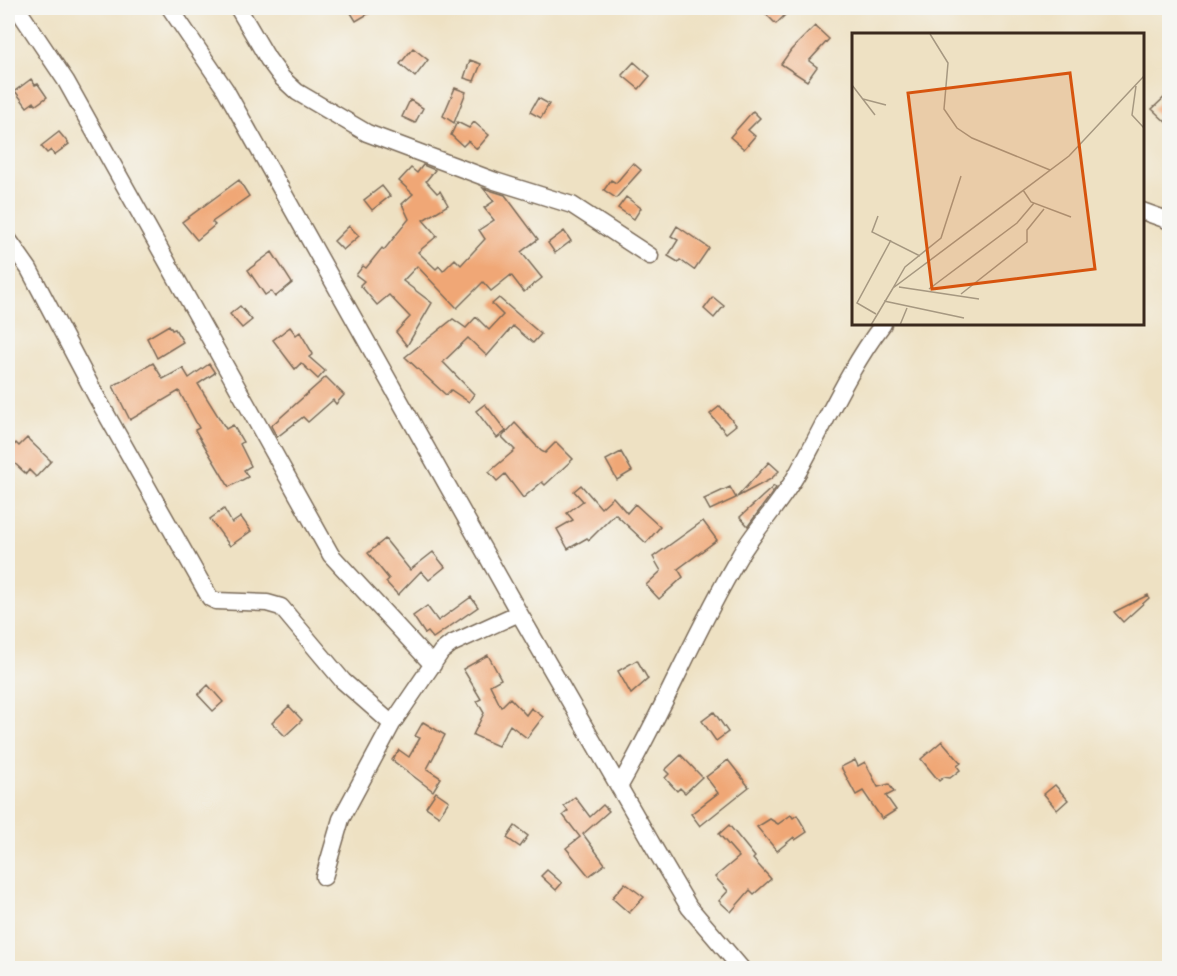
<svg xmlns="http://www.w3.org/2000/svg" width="1177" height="976" font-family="Mynerve,sans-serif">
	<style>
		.building { fill: #f0a776 }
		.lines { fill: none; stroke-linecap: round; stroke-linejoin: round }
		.minor-casing { stroke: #7a6a58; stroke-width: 19 }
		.minor { stroke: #fff; stroke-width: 16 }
		.inset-road { fill: none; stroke: #a69881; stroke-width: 1.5 }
		.view { fill: #d7540e; fill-opacity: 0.15; stroke: #d7540e; stroke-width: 3 }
		.inset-edge { fill: none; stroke: #3b2a1e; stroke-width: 3 }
	</style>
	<rect width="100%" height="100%" fill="#f6f6f2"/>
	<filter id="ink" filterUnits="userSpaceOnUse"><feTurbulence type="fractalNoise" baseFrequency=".0167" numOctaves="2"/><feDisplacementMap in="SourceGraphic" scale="12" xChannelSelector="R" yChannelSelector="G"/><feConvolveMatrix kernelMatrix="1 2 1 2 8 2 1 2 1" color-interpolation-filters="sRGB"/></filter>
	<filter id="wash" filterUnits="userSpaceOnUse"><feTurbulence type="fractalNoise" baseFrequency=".008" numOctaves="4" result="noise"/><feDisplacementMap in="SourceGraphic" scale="24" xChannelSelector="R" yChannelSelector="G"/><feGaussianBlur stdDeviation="1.35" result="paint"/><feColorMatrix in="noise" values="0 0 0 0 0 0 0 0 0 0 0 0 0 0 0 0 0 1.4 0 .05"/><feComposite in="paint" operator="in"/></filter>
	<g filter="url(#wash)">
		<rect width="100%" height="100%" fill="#eee1c3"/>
		<g id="blocks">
			<path class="building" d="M348,8H378L356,21Z
				M773,8H792L776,24L766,14Z
				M815,26L829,39L809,61L817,67L807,81L781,64L791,50Z
				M413,48L428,60L415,77L400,64Z
				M470,60L481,64L474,81L464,78Z
				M634,62L650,76L639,89L622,75Z
				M31,79L35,85L38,84L47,97L36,105L34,102L27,107L15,91Z
				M455,88L466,92L454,123L443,116Z
				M1170,92V126L1152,109Z
				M538,98L549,104L541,118L530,112Z
				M410,100L423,108L415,123L402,117Z
				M753,111L760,118L748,130L755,136L744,149L730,137Z
				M457,122L469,128L474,122L489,135L477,149L468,141L463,146L451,135Z
				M59,132L69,144L54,155L51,150L47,153L41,146Z
				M633,163L641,170L616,198L604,190L611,180L616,183Z
				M423,165L435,170L426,181L437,193L440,191L448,205L423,220L437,236L418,252L436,269L439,266L443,271L455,259L461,265L485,239L479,230L494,220L484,208L494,201L483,188L505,195L538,239L521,252L542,278L524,292L511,275L491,291L483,282L457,308L417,266L403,281L432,303L407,346L396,332L410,317L389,295L377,305L360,285L364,281L356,275L363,266L366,268L382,248L384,250L409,219L402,204L413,194L399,181L411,168L417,173Z
				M239,180L249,196L212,222L215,225L197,240L182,222Z
				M382,186L390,196L372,210L364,200Z
				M626,197L641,208L634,219L618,208Z
				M349,226L359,236L343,250L334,241Z
				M677,226L709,248L694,270L680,260L678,262L668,256L678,240L671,236Z
				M564,231L571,241L555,253L548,243Z
				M272,252L292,283L275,297L271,291L265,295L248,270Z
				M713,297L724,306L714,318L704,309Z
				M499,298L541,334L533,343L513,326L487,356L468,338L443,362L474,394L469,402L451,390L446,395L405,357L453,319L466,328L476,317L489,330L503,315L492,304Z
				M240,306L252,320L242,328L230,314Z
				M169,325L172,330L175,329L183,342L157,358L147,338Z
				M290,327L296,335L300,332L313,354L309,357L325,371L318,379L301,363L295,369L273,340Z
				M153,363L163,379L183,368L189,378L209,364L215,373L198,384L226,429L233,425L243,442L240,444L251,466L244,470L248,477L229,487L195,430L199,428L179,391L130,420L113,386Z
				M326,377L344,395L336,404L333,400L308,422L303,417L277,437L271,426Z
				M485,404L506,431L497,438L476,411Z
				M720,406L736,425L726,433L710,414Z
				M515,423L541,451L545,453L556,442L573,459L545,485L542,482L523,498L505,474L497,481L489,472L515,450L502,437Z
				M27,438L51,461L36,477L29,470L26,474L8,457V452L16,443L19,446Z
				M621,452L632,471L617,480L606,460Z
				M769,462L779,471L771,479L737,497Z
				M581,485L601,508L613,497L627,513L635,504L660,527L646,543L615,514L589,540L587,538L568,549L557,529L573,520L567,513L583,501L574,491Z
				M774,486L776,488L748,526L740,517Z
				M730,487L736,498L710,510L704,499Z
				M224,509L232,523L241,517L251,531L230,546L210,519Z
				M703,521L717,540L678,569L683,577L659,599L646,585L661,571L653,557Z
				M385,539L410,570L433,552L445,567L429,580L421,571L398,595L386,582L389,579L368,553Z
				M1148,595L1149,598L1123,622L1114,612Z
				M471,597L478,607L433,638L428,632L425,634L413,616L427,606L438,621Z
				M488,655L501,679L490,685L501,707L510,698L526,715L531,708L543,717L527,738L510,725L498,746L473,735L484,713L477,701L481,699L463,669Z
				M637,660L648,679L631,694L618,671Z
				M208,685L223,702L213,711L198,695Z
				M289,706L302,720L285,736L272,723Z
				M714,712L728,732L716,741L702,721Z
				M423,722L445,735L427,769L441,778L433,791L392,760L399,750L409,757L420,738L415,736Z
				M942,741L961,763L957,766L960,770L950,778L944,777L939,781L921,759Z
				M681,755L702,777L685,793L680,788L677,791L665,778L669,774L665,770Z
				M728,760L749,787L700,826L691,814L718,793L706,777Z
				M855,760L858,766L865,762L878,787L889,784L894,792L886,796L896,810L882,819L863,791L856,795L841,767Z
				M1055,785L1068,800L1057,810L1044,794Z
				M436,792L449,801L439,816L426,807Z
				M575,797L590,817L603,805L609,811L583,834L605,864L589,876L566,848L580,837L563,815L568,811L564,806Z
				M791,815L793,818L797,815L807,832L795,840L794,837L777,851L757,827L770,819L778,824Z
				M729,825L755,857L753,859L771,879L754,894L750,890L731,912L719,901L728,891L715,877L739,857L719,834Z
				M515,826L528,836L520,847L507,838Z
				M547,870L562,883L556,890L541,876Z
				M625,883L644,897L629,913L612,898Z"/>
		</g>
	</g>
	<g filter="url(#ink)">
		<use href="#blocks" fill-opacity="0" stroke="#7a6a58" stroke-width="1.5"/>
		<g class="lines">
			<g class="minor-casing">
				<path id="minor" d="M17,8L66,81L331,555L433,665
					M170,8L225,89L519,613L656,851L689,907L741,968
					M238,8L268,59L282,78L297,92L367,133L495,181L572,205L650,256
					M1142,211L1170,221
					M8,239L29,269L96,396L210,598L216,601L267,603L281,607L343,681L392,724
					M619,787C663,712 695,631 739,557C756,528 781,503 797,474C825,424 848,370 883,324
					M324,877L341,819L392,724L441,652L451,644L519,613"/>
			</g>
			<use href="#minor" class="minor"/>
		</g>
	</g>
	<g transform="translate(852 33)">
		<rect width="292" height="292" fill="#eee1c3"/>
		<path class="inset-road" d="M78,1L96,30L92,76L105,95L120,105L198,137M0,52L23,82M284,53L280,82L292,95M11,66L34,72M171,157L179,169L219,184M26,183L20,199L68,223M47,254L127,266M41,255L53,234L89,205L109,143M77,256L165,190L182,170M109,261L175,209V197L192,176M32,268L112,285M24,281L5,270L39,207M19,292L41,255L217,123L292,43M48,292L55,275"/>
		<path class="view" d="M218,40L243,236L80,256L56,60Z"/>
		<rect width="292" height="292" class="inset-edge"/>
	</g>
	<rect width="1177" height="976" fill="none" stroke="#f6f6f2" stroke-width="30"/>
</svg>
